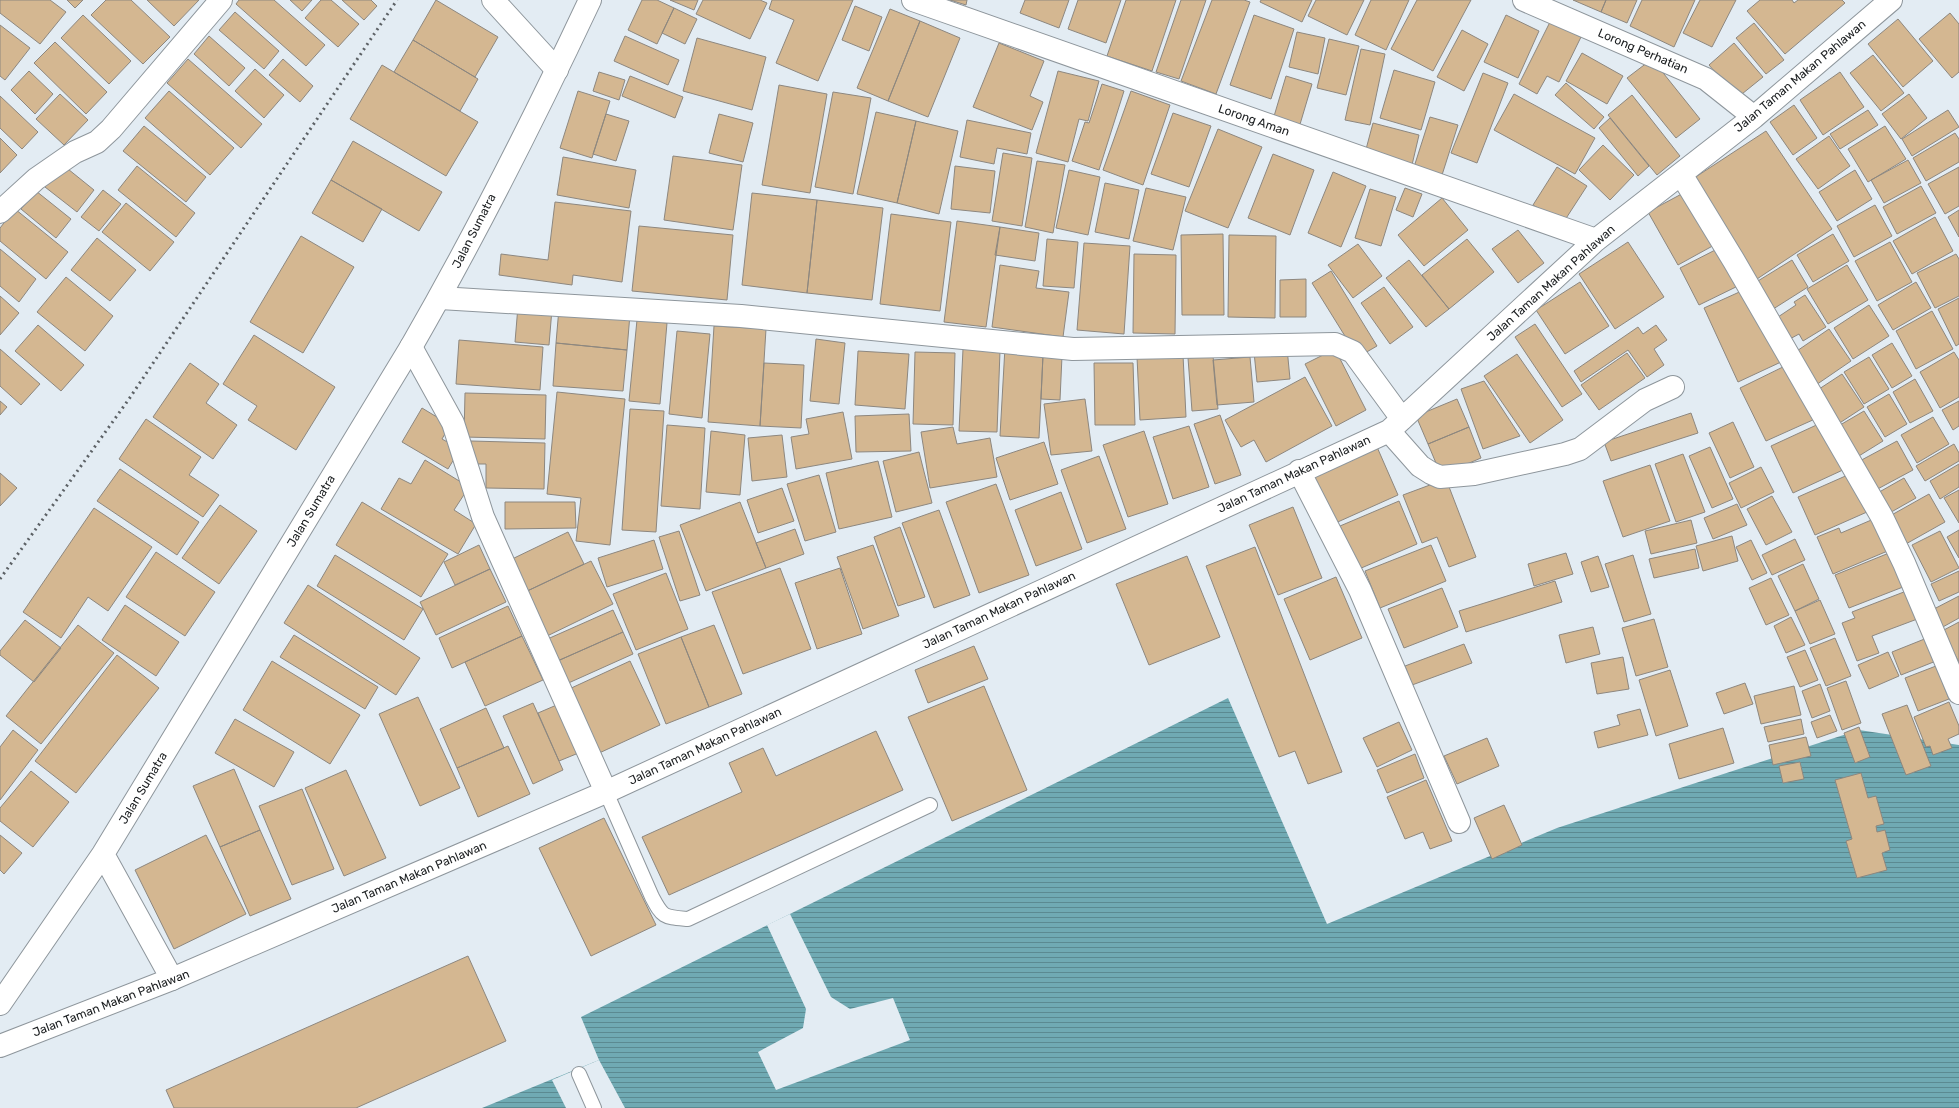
<svg xmlns="http://www.w3.org/2000/svg" width="1959" height="1108" font-family="Rubik,sans-serif">
	<style>
		.water { fill: url(#water-rules) }
		.pier { fill: #e3ecf3 }
		.building { fill: #d4b791; stroke: #8d877f }
		.lines { fill: none; stroke-linecap: round; stroke-linejoin: round }
		.service-casing { stroke: #8e969c; stroke-width: 16 }
		.minor-casing { stroke: #8e969c; stroke-width: 24 }
		.trunk-casing { stroke: #8e969c; stroke-width: 24 }
		.service { stroke: #fff; stroke-width: 14 }
		.minor { stroke: #fff; stroke-width: 22 }
		.trunk { stroke: #fff; stroke-width: 22 }
		.rail { stroke: #5c6165; stroke-width: 3; stroke-dasharray: 2 4; stroke-linecap: butt }
		.labels { text-anchor: middle; dominant-baseline: central; stroke-width: 3; stroke-linejoin: round; paint-order: stroke }
		.street-label { font-size: 12px; fill: #1a1d1f; stroke: #fff }
	</style>
	<defs>
		<pattern id="water-rules" width="6" height="5" patternUnits="userSpaceOnUse"><rect width="6" height="5" fill="#70aab3"/><path d="M0 2.5h6" fill="none" stroke="#5b8a91"/></pattern>
	</defs>
	<rect width="100%" height="100%" fill="#e3ecf3"/>
	<path class="water" d="M1228,698L1327,924L1557,828L1859,730L1959,745V1108H482L599,1060L581,1017Z"/>
	<path class="pier" d="M790,914L831,997L850,1009L893,998L910,1040L776,1090L758,1052L803,1028L806,1009L767,925Z
		M599,1060L625,1108H566L552,1080Z"/>
	<path class="building" d="M0,0H50L66,12L40,44L0,13Z
		M67,0H83L75,8Z
		M106,0H131L170,37L143,64L91,15Z
		M147,0H199L174,26Z
		M239,0H274L325,45L306,66L236,4Z
		M290,0H312L302,11Z
		M321,0H331L359,24L338,47L305,18Z
		M342,0H371L377,6L364,20Z
		M436,0L498,37L475,77L413,40Z
		M642,0H657L674,8L657,44L628,30Z
		M670,0H698L694,10Z
		M703,0H760L767,3L750,39L696,14Z
		M772,0H853L818,81L776,63L794,20L769,9Z
		M950,0H967L966,5Z
		M1025,0H1069L1059,28L1020,13Z
		M1078,0H1121L1106,43L1068,29Z
		M1126,0H1176L1152,71L1107,56Z
		M1181,0H1206L1179,79L1156,72Z
		M1212,0H1244L1250,2L1216,94L1181,81Z
		M1261,0H1312L1302,22L1260,2Z
		M1316,0H1364L1347,35L1308,16Z
		M1371,0H1409L1386,50L1355,35Z
		M1417,0H1471L1433,71L1391,49Z
		M1573,0H1606L1601,12Z
		M1606,0H1637L1627,23L1601,12Z
		M1642,0H1695L1674,47L1630,26Z
		M1700,0H1736L1712,47L1683,33Z
		M1760,0H1792L1794,3L1798,0H1842L1845,3L1785,54L1747,11Z
		M855,6L882,17L869,51L842,40Z
		M674,8L697,19L685,44L662,33Z
		M890,9L920,21L888,101L857,88Z
		M235,12L279,51L264,69L219,30Z
		M1950,13L1959,24V72L1952,78L1919,39Z
		M83,15L131,61L109,84L61,38Z
		M1254,15L1294,29L1271,99L1230,85Z
		M1506,15L1539,31L1518,78L1484,62Z
		M1898,19L1933,61L1903,87L1868,44Z
		M920,21L960,38L928,117L888,101Z
		M1550,22L1581,37L1559,82L1547,76L1537,94L1519,84Z
		M1754,23L1784,60L1766,74L1736,38Z
		M0,25L30,48L5,80L0,76Z
		M1462,30L1488,44L1464,91L1437,77Z
		M1297,32L1325,38L1318,74L1289,67Z
		M209,36L245,68L229,86L194,54Z
		M625,36L679,60L668,85L614,61Z
		M697,38L766,57L752,110L683,91Z
		M1329,39L1359,46L1346,95L1317,88Z
		M413,40L478,79L460,111L394,72Z
		M55,42L107,92L86,114L34,63Z
		M999,43L1044,61L1030,96L1043,102L1032,130L973,107Z
		M1734,43L1763,77L1737,98L1709,65Z
		M1361,49L1385,54L1370,125L1345,120Z
		M1582,53L1623,76L1607,104L1566,81Z
		M1873,55L1904,93L1881,111L1850,73Z
		M188,59L262,124L241,148L167,83Z
		M283,59L313,86L300,102L269,75Z
		M1652,59L1700,119L1676,138L1627,78Z
		M382,65L478,122L446,176L350,119Z
		M255,69L284,95L264,118L235,91Z
		M1394,70L1435,82L1421,130L1380,118Z
		M29,71L53,94L35,114L11,90Z
		M1058,71L1099,81L1088,121L1079,119L1068,162L1036,153Z
		M599,72L625,80L619,100L593,91Z
		M1840,72L1864,107L1823,135L1800,100Z
		M1483,73L1508,83L1477,163L1451,153Z
		M630,76L683,97L675,118L622,96Z
		M1286,76L1312,84L1298,131L1272,123Z
		M1566,83L1604,117L1594,129L1555,95Z
		M1102,84L1124,91L1099,170L1072,161L1085,122L1089,123Z
		M779,85L827,94L810,193L762,185Z
		M169,91L234,148L210,175L145,118Z
		M578,91L610,101L592,158L560,148Z
		M1131,91L1170,105L1143,185L1103,170Z
		M833,92L871,98L853,194L815,187Z
		M60,94L88,120L64,145L36,119Z
		M1514,94L1595,138L1575,174L1494,130Z
		M1909,94L1927,118L1901,139L1882,114Z
		M1632,95L1680,156L1657,175L1608,115Z
		M0,96L38,132L22,149L0,128Z
		M1794,105L1817,138L1793,155L1770,122Z
		M1868,110L1878,125L1840,149L1830,134Z
		M1948,110L1959,127L1912,156L1902,139Z
		M876,112L916,121L897,203L857,194Z
		M1173,113L1211,126L1189,187L1151,174Z
		M606,114L629,121L616,161L593,154Z
		M719,114L753,123L743,162L709,153Z
		M1430,117L1458,125L1442,175L1414,167Z
		M1610,118L1649,166L1638,176L1599,128Z
		M967,120L1031,133L1027,154L997,148L994,164L960,157Z
		M916,121L958,131L939,214L897,203Z
		M1373,123L1419,135L1412,165L1365,153Z
		M144,126L206,177L186,202L123,151Z
		M1885,126L1906,159L1868,182L1848,149Z
		M1218,129L1262,147L1228,228L1185,211Z
		M1766,131L1832,229L1757,279L1691,180Z
		M1955,133L1959,139V162L1926,181L1913,158Z
		M1829,136L1850,166L1818,189L1796,159Z
		M0,138L17,155L0,173Z
		M353,141L442,192L419,231L331,180Z
		M1603,145L1634,175L1610,200L1579,170Z
		M1003,153L1032,158L1022,226L992,221Z
		M1273,154L1314,170L1290,235L1248,218Z
		M673,156L742,165L733,230L664,220Z
		M563,157L636,170L629,208L557,195Z
		M1908,160L1921,183L1884,203L1871,180Z
		M1037,161L1065,165L1053,233L1025,227Z
		M63,165L94,190L77,212L45,187Z
		M137,166L195,213L176,237L118,190Z
		M955,166L995,171L990,213L951,209Z
		M1557,167L1587,186L1563,223L1533,205Z
		M1959,167V206L1945,214L1928,184Z
		M1069,170L1100,177L1088,235L1056,228Z
		M1855,170L1872,199L1837,221L1819,192Z
		M1333,172L1366,186L1341,247L1308,233Z
		M331,180L382,209L363,242L312,213Z
		M1105,183L1139,190L1129,239L1095,232Z
		M1921,186L1936,213L1897,234L1883,207Z
		M1146,188L1186,197L1173,250L1133,241Z
		M1405,188L1422,194L1413,217L1396,210Z
		M1370,189L1396,197L1381,246L1355,238Z
		M103,190L121,204L99,231L81,217Z
		M1689,190L1718,243L1678,265L1648,212Z
		M36,191L71,219L56,238L21,209Z
		M752,193L817,200L807,293L742,285Z
		M1442,198L1468,230L1424,266L1398,235Z
		M817,200L883,208L872,300L807,293Z
		M555,202L631,211L622,282L573,275L572,285L499,275L501,254L548,260Z
		M126,203L174,242L150,271L102,232Z
		M1875,205L1892,236L1854,257L1837,226Z
		M15,209L68,252L46,279L0,241V228Z
		M1959,210V237L1948,217Z
		M891,214L951,222L940,311L880,304Z
		M1935,217L1953,251L1912,274L1893,241Z
		M957,221L1000,227L986,327L944,322Z
		M639,226L733,235L727,300L632,291Z
		M1000,227L1039,233L1035,261L995,255Z
		M1518,230L1544,263L1518,283L1492,249Z
		M1223,234L1224,315H1182L1181,235Z
		M1833,234L1849,261L1813,282L1797,255Z
		M1229,235L1276,236L1275,318L1228,317Z
		M301,236L354,267L303,353L250,322Z
		M97,238L136,270L110,301L71,270Z
		M1047,239L1078,242L1074,288L1043,286Z
		M1467,239L1494,272L1449,309L1422,275Z
		M1628,242L1664,297L1615,329L1579,274Z
		M1890,242L1912,282L1877,301L1855,261Z
		M1084,243L1130,246L1124,334L1077,330Z
		M1358,244L1382,276L1353,298L1328,265Z
		M1723,246L1742,284L1699,305L1680,268Z
		M0,249L36,279L19,302L0,286Z
		M1134,254L1176,255L1175,334L1133,333Z
		M1956,254L1959,259V296L1935,308L1917,273Z
		M1409,260L1449,309L1426,327L1386,278Z
		M1792,260L1808,287L1770,311L1753,284Z
		M1000,265L1039,271L1036,288L1069,292L1063,337L992,327Z
		M1847,265L1868,300L1828,324L1807,289Z
		M1331,271L1377,346L1358,357L1312,283Z
		M66,277L113,316L85,351L37,312Z
		M1306,279V317H1280V280Z
		M1580,282L1609,326L1565,354L1536,310Z
		M1916,282L1931,308L1893,330L1878,305Z
		M1384,287L1413,327L1390,344L1361,303Z
		M1746,289L1781,362L1738,382L1704,308Z
		M1805,295L1826,327L1803,341L1799,334L1788,340L1775,319L1796,305L1794,302Z
		M0,296L19,313L0,335Z
		M1959,298V344L1956,346L1938,309Z
		M1869,305L1889,336L1853,359L1834,328Z
		M518,306L552,309L549,345L515,342Z
		M559,308L630,314L627,350L556,343Z
		M1932,311L1953,349L1916,369L1896,331Z
		M637,320L667,323L660,404L629,401Z
		M1535,324L1582,394L1562,407L1515,337Z
		M38,325L84,365L61,391L15,351Z
		M1656,325L1667,340L1654,349L1664,365L1647,377L1628,350L1581,382L1574,371L1638,327L1643,334Z
		M714,326L766,329L760,426L708,422Z
		M1829,329L1851,361L1813,387L1791,355Z
		M677,331L710,334L702,418L669,414Z
		M254,335L335,387L296,450L248,420L257,406L223,384Z
		M816,339L845,343L839,404L810,401Z
		M459,340L543,347L540,390L456,384Z
		M556,343L627,350L623,391L553,386Z
		M1892,343L1912,376L1892,388L1872,355Z
		M1005,347L1043,355L1039,438L1000,436Z
		M1287,348L1290,379L1257,382L1254,352Z
		M0,349L40,384L21,405L0,386Z
		M963,349L1000,351L997,432L959,431Z
		M1335,349L1366,410L1336,426L1305,364Z
		M858,351L909,354L905,409L855,405Z
		M915,352L955,353L953,425L913,424Z
		M1954,352L1959,360V397L1940,408L1920,372Z
		M1627,353L1645,378L1599,410L1581,385Z
		M1517,354L1563,420L1530,443L1484,376Z
		M1043,355L1062,356L1060,400L1041,399Z
		M1183,355L1186,417L1140,420L1137,357Z
		M1213,356L1218,409L1192,411L1188,358Z
		M1250,357L1254,402L1217,405L1213,360Z
		M1869,357L1889,389L1864,404L1844,372Z
		M190,363L219,384L206,403L237,425L213,459L153,417Z
		M764,363L804,365L801,428L760,426Z
		M1094,363H1133L1135,425H1095Z
		M1789,364L1815,419L1766,441L1740,388Z
		M1842,374L1864,407L1835,426L1813,393Z
		M1305,377L1332,426L1266,462L1254,440L1241,447L1225,420Z
		M1915,379L1933,411L1910,423L1893,392Z
		M1484,381L1520,436L1483,449L1461,389Z
		M557,392L625,399L610,545L576,541L581,498L547,494Z
		M465,393L546,395L545,439L464,437Z
		M1889,394L1907,424L1885,437L1867,407Z
		M1085,399L1092,451L1051,455L1044,404Z
		M1457,399L1469,427L1428,444L1416,416Z
		M0,401L7,407L0,415Z
		M1959,401V426L1953,430L1942,410Z
		M422,408L450,425L442,439L460,449L448,469L402,442Z
		M630,409L664,411L656,532L622,530Z
		M1864,411L1883,441L1854,459L1835,428Z
		M843,412L852,459L796,469L791,437L809,434L806,419Z
		M1691,413L1698,433L1611,461L1604,442Z
		M909,414L911,451L856,452L855,416Z
		M1220,415L1241,475L1215,484L1194,424Z
		M1933,417L1949,444L1917,463L1901,435Z
		M146,419L201,457L189,475L219,495L203,517L119,459Z
		M1733,422L1754,467L1730,478L1709,433Z
		M1823,422L1845,469L1793,493L1771,446Z
		M667,425L705,428L700,509L661,506Z
		M1189,426L1209,487L1173,499L1153,437Z
		M953,427L957,444L990,438L997,477L930,488L921,432Z
		M1469,427L1481,458L1441,475L1428,444Z
		M711,431L745,435L740,495L706,492Z
		M1144,431L1168,504L1128,517L1103,445Z
		M782,435L787,477L752,481L748,438Z
		M471,441L545,443L544,489L486,488V464H471Z
		M1897,441L1913,470L1872,492L1856,463Z
		M1044,442L1058,484L1010,500L996,458Z
		M1954,444L1959,453V461L1925,481L1916,466Z
		M1377,447L1398,495L1331,525L1309,477Z
		M1710,447L1733,499L1712,508L1689,456Z
		M919,452L932,503L896,512L883,461Z
		M1683,454L1705,512L1676,522L1655,464Z
		M1099,456L1126,529L1087,543L1061,470Z
		M425,460L469,487L454,510L476,524L458,554L381,509L399,478L411,484Z
		M878,461L892,517L839,529L826,473Z
		M1959,464V487L1940,499L1930,481Z
		M1650,465L1670,521L1623,537L1603,481Z
		M1761,467L1774,492L1741,508L1729,483Z
		M120,469L199,522L177,555L97,501Z
		M0,473L17,488L0,506Z
		M1850,474L1867,512L1815,535L1798,497Z
		M819,475L836,532L805,541L787,484Z
		M1904,478L1916,498L1886,515L1874,495Z
		M1446,479L1476,557L1449,567L1437,537L1422,543L1403,495Z
		M996,484L1029,575L979,593L946,502Z
		M782,488L794,521L758,533L747,500Z
		M1959,490V523L1944,498Z
		M1061,492L1082,549L1036,566L1015,510Z
		M1929,494L1945,522L1904,545L1888,517Z
		M1772,496L1792,532L1766,545L1747,509Z
		M1399,501L1417,544L1359,569L1340,526Z
		M362,502L448,554L421,597L336,545Z
		M505,502H575L576,528L505,529Z
		M740,502L766,568L706,591L680,525Z
		M1737,504L1747,525L1713,539L1704,518Z
		M220,505L257,531L219,584L182,558Z
		M1293,507L1322,578L1278,595L1249,525Z
		M94,508L152,547L108,611L88,597L61,638L23,612Z
		M939,510L970,595L934,608L902,523Z
		M1876,518L1890,550L1833,574L1817,537L1839,528L1841,533Z
		M1691,520L1697,543L1651,554L1645,531Z
		M900,527L925,597L898,606L874,537Z
		M795,529L804,554L766,568L756,543Z
		M1959,530V558L1947,537Z
		M679,531L700,595L680,601L659,537Z
		M1940,531L1959,568L1931,582L1912,545Z
		M568,532L584,564L523,593L508,561Z
		M1732,536L1738,561L1703,571L1696,546Z
		M1795,539L1805,560L1772,575L1762,555Z
		M654,540L663,569L607,587L598,558Z
		M1751,540L1767,573L1752,580L1736,547Z
		M479,545L490,569L455,585L444,562Z
		M873,545L899,616L863,629L837,557Z
		M1431,545L1446,581L1380,608L1365,571Z
		M1255,547L1342,772L1308,784L1295,751L1279,757L1206,566Z
		M1695,549L1699,568L1654,578L1649,559Z
		M156,552L215,592L185,636L126,597Z
		M1566,553L1573,574L1534,586L1528,564Z
		M1889,553L1903,587L1849,608L1835,575Z
		M335,555L423,609L404,640L317,586Z
		M1633,555L1651,614L1624,622L1605,564Z
		M1187,556L1220,637L1149,665L1116,584Z
		M1598,556L1609,587L1591,592L1581,562Z
		M591,561L613,604L545,637L523,593Z
		M1803,564L1819,599L1795,611L1778,576Z
		M780,568L811,649L743,674L712,592Z
		M840,568L862,634L817,649L795,583Z
		M490,569L506,602L436,635L420,602Z
		M1959,571V592L1939,601L1931,584Z
		M666,573L688,629L636,650L613,594Z
		M1336,577L1362,638L1310,660L1284,599Z
		M1771,578L1789,615L1766,625L1749,588Z
		M1555,581L1562,602L1466,632L1459,611Z
		M308,585L420,658L396,695L284,623Z
		M1442,588L1458,627L1404,648L1388,609Z
		M1909,590L1920,618L1872,636L1879,653L1857,661L1842,623L1855,618L1852,612Z
		M1959,596V618L1941,628L1932,610Z
		M1820,600L1835,634L1810,644L1795,611Z
		M125,605L179,642L156,676L102,640Z
		M508,606L522,636L452,668L439,638Z
		M613,610L623,632L553,663L543,641Z
		M1791,617L1805,645L1786,653L1774,626Z
		M1654,619L1668,667L1636,676L1622,628Z
		M25,620L61,648L34,682L0,655V651Z
		M1959,622V662L1942,631Z
		M78,625L114,653L41,744L6,716Z
		M714,625L742,694L709,707L681,637Z
		M1593,627L1600,654L1566,663L1559,635Z
		M623,632L633,654L564,685L553,663Z
		M294,635L378,687L365,709L280,657Z
		M522,636L543,680L485,706L465,662Z
		M681,637L709,707L666,724L638,654Z
		M1835,638L1851,676L1826,686L1810,648Z
		M1927,638L1936,661L1901,675L1892,652Z
		M1464,644L1472,663L1412,685L1405,666Z
		M974,646L988,679L928,703L915,670Z
		M1805,650L1818,680L1800,687L1787,657Z
		M1888,652L1899,676L1869,689L1858,665Z
		M117,655L159,688L76,793L35,761Z
		M1623,657L1629,689L1597,694L1591,663Z
		M272,661L360,715L330,764L243,710Z
		M630,661L660,725L597,754L567,690Z
		M1936,666L1949,699L1918,711L1905,678Z
		M1670,670L1688,726L1656,736L1639,680Z
		M1846,681L1861,723L1842,730L1827,688Z
		M1745,683L1753,704L1724,714L1716,693Z
		M1820,684L1830,711L1812,718L1802,691Z
		M984,686L1027,790L952,821L908,717Z
		M1794,686L1801,715L1761,724L1754,696Z
		M418,697L460,788L420,806L379,714Z
		M1949,702L1959,726V734L1948,739L1952,748L1933,755L1930,746L1926,747L1914,717Z
		M533,703L563,770L533,784L503,716Z
		M559,704L581,752L559,761L538,713Z
		M1907,705L1931,766L1906,775L1882,714Z
		M486,708L504,748L457,768L440,729Z
		M1640,709L1648,735L1598,748L1594,732L1620,725L1617,715Z
		M1830,715L1837,731L1817,738L1811,722Z
		M235,719L294,752L274,787L215,753Z
		M1801,719L1804,734L1768,742L1764,727Z
		M1399,722L1412,750L1377,767L1363,738Z
		M1859,727L1870,757L1855,763L1844,733Z
		M1723,728L1734,763L1679,779L1669,744Z
		M13,730L38,750L0,800V747Z
		M876,731L903,790L669,895L642,837L742,792L729,763L763,748L776,776Z
		M1806,737L1811,756L1773,765L1769,745Z
		M1487,738L1499,766L1457,784L1444,756Z
		M508,746L530,794L478,817L457,768Z
		M1415,754L1424,778L1387,793L1377,770Z
		M1800,762L1804,779L1783,783L1779,766Z
		M234,769L260,830L220,847L193,786Z
		M346,770L386,858L344,876L305,788Z
		M31,771L69,802L33,847L0,821V808Z
		M1861,773L1868,798L1876,796L1884,824L1876,826L1877,832L1885,830L1890,850L1882,853L1887,870L1857,878L1846,841L1852,839L1835,780Z
		M1426,780L1452,841L1430,849L1423,832L1405,839L1387,797Z
		M302,789L334,869L292,885L259,806Z
		M1504,805L1522,845L1492,859L1474,818Z
		M604,818L656,925L591,956L539,848Z
		M260,830L291,899L250,916L220,847Z
		M0,835L22,853L4,874L0,870Z
		M206,835L246,914L174,949L135,870Z
		M468,956L506,1041L356,1108H174L166,1090Z"/>
	<g class="lines">
		<g class="service-casing">
			<path id="service" d="M606,792L652,897C663,918 664,917 688,919L930,805
				M579,1074L594,1108"/>
		</g>
		<g class="minor-casing">
			<path id="minor" d="M493,0L557,70
				M913,0L1596,240
				M1524,0L1706,79L1754,117
				M1681,174L1734,261L1882,517L1904,563L1959,693
				M0,212L36,179L75,152L97,142L111,129L221,0
				M440,298L741,316L1073,349L1335,344L1353,352L1402,419
				M411,347L453,423L483,517L606,792
				M1389,431L1420,466L1431,473L1440,477L1474,474L1565,454L1580,449L1645,400L1673,387
				M1299,471L1360,590L1459,822
				M0,1046L172,979L606,792L1389,431L1596,240L1754,117L1891,0"/>
		</g>
		<g class="trunk-casing">
			<path id="trunk" d="M103,854L172,979
				M0,1004L103,854L411,347C476,234 535,117 590,0"/>
		</g>
		<use href="#service" class="service"/>
		<use href="#minor" class="minor"/>
		<use href="#trunk" class="trunk"/>
		<path class="rail" d="M0,579L129,399L397,0"/>
	</g>
	<g class="labels">
		<g class="street-label">
			<text transform="translate(1643 51) rotate(23)">Lorong Perhatian</text>
			<text transform="translate(1800 76) rotate(-40)">Jalan Taman Makan Pahlawan</text>
			<text transform="translate(1254 120) rotate(19)">Lorong Aman</text>
			<text transform="translate(474 231) rotate(-63)">Jalan Sumatra</text>
			<text transform="translate(1551 283) rotate(-42)">Jalan Taman Makan Pahlawan</text>
			<text transform="translate(1294 474) rotate(-25)">Jalan Taman Makan Pahlawan</text>
			<text transform="translate(311 511) rotate(-59)">Jalan Sumatra</text>
			<text transform="translate(999 610) rotate(-25)">Jalan Taman Makan Pahlawan</text>
			<text transform="translate(705 746) rotate(-25)">Jalan Taman Makan Pahlawan</text>
			<text transform="translate(143 788) rotate(-59)">Jalan Sumatra</text>
			<text transform="translate(409 877) rotate(-23)">Jalan Taman Makan Pahlawan</text>
			<text transform="translate(111 1003) rotate(-21)">Jalan Taman Makan Pahlawan</text>
		</g>
	</g>
</svg>
